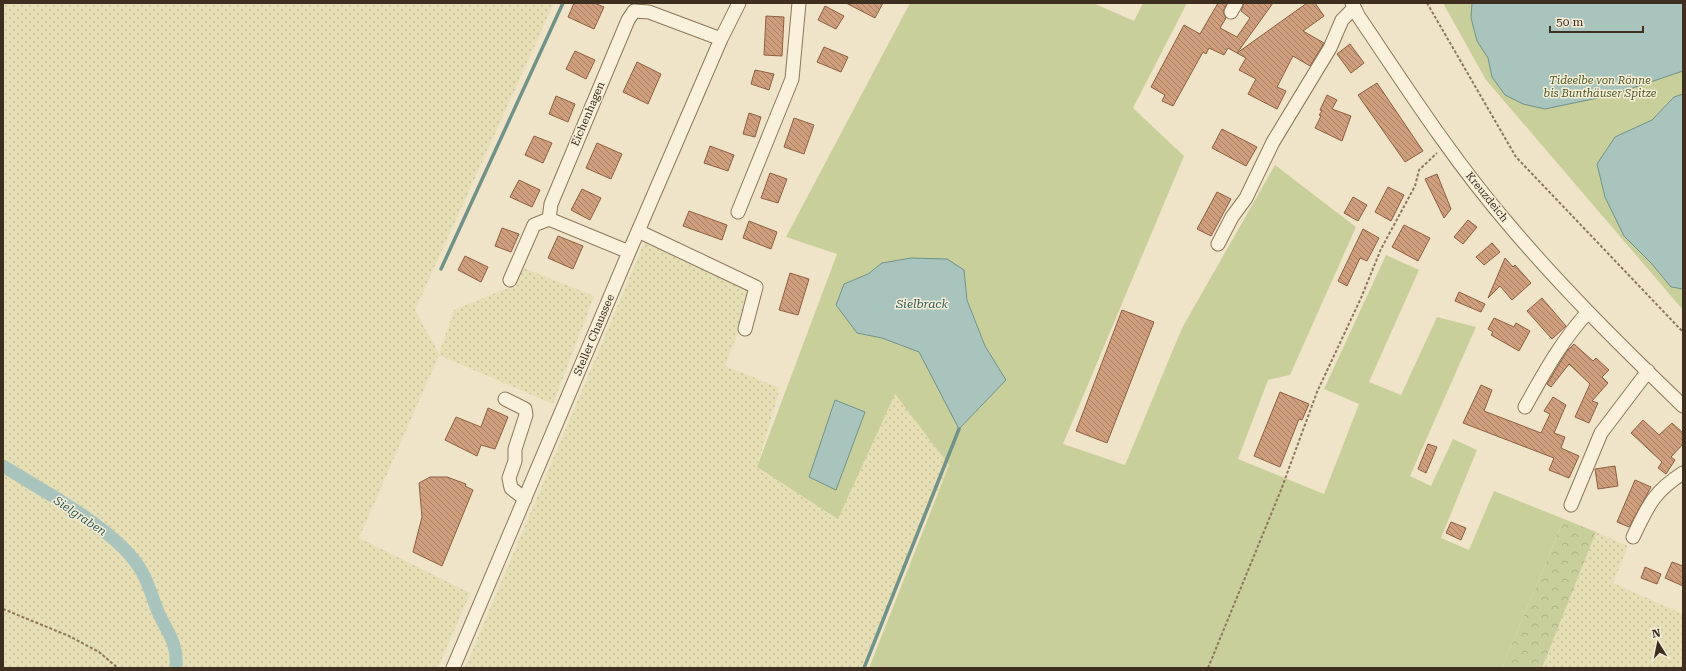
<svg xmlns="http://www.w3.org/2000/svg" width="1686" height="671" font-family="'Roboto Serif',serif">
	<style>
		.farmland { fill: url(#farmland-dots) }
		.green { fill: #c9cf9b; fill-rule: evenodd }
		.forest { fill: url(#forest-crowns) }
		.water { fill: #a9c4bc; stroke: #6f938a }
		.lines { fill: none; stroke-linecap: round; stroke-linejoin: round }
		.stream { stroke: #6f938a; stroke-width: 3.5 }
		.canal { stroke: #a9c4bc; stroke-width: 13 }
		.building { fill: url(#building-back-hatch); stroke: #8d5f41 }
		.minor-casing { stroke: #8d765c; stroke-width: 15 }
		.path { stroke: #8d765c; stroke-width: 2; stroke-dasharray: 3 2; stroke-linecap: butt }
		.minor { stroke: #faf1dc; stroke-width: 13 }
		.labels { text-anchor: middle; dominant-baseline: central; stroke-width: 3; stroke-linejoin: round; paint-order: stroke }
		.park-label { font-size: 11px; font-style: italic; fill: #4d5a26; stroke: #f7eed8 }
		.street-label { font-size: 11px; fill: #3d2e20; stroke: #f7eed8 }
		.water-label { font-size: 12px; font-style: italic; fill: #2f5d5a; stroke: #f7eed8 }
	</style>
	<defs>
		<pattern id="farmland-dots" width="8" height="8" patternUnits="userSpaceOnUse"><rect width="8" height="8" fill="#e6deb5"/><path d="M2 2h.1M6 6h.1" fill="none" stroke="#c6bf9b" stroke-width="1.8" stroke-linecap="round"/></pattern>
		<pattern id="forest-crowns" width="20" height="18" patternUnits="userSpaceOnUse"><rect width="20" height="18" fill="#c9cf9b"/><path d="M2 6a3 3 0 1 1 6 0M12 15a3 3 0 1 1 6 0" fill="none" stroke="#aeb285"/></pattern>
		<pattern id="building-back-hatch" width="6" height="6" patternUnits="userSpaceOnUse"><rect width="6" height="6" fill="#cf9f7d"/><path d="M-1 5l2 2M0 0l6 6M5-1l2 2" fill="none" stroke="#a98266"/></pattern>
	</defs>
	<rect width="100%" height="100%" fill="#f0e4c8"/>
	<path class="farmland" d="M3,3H554L415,310L439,354L454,310L508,288L521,267L594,296L553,404L439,355L359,538L470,593L438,668H3Z
		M650,229L757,282L725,366L780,388L757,467L838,518L895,393L949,465L861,668H465Z
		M1596,532L1628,546L1613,583L1683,614V668H1542Z"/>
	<path class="green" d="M910,3H1093L1134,21L1143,3H1187L1133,108L1184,156L1063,444L1125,465L1182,328L1275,165L1356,227L1290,375L1268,380L1238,459L1324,494L1359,404L1324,389L1386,255L1419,270L1369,382L1401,395L1437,317L1476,327L1410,476L1431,486L1453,439L1477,450L1441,538L1469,550L1494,491L1564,519L1502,668H869L949,465L895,394L838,519L757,467L837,254L786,237ZM882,263L964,270L967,299L985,346L1006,380L959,429L919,352L882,338L857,333L844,284L868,274Z
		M1443,3H1683V310L1486,80Z"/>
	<path class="forest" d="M1564,519L1596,532L1542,668H1502Z"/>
	<path class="water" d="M1472,3H1683V71L1612,95L1545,109L1523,104L1505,95L1492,77L1488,58L1477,41L1471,18Z
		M1683,94V289L1671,287L1651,263L1624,236L1605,197L1597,164L1615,137L1652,120L1674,97Z
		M911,258L947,259L964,270L967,300L985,346L1006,380L959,429L919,352L882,338L857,333L836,305L844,284L868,274L882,263Z
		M835,400L865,412L836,490L809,477Z"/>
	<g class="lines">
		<path class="stream" d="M441,269L563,3
			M864,668L959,429"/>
		<path class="canal" d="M3,466C43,491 114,528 139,567C149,581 152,599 159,614C169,635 178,644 176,668"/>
	</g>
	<path class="building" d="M574,3H594L604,7L594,29L568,17Z
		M846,3H883L875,18Z
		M1218,3H1227L1223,12L1226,18L1220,28L1237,37L1250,18L1241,11L1244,3H1273L1237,53L1307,3H1315L1324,16L1303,31L1324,43L1310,66L1293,56L1277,87L1286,91L1277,109L1248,94L1256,79L1239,70L1246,58L1228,48L1224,55L1209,48L1206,54L1203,52L1173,106L1162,101L1165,95L1151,87L1184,25L1200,34Z
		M825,6L844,16L836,29L818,20Z
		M766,16L784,17L782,56L764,55Z
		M1350,44L1364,63L1351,73L1337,54Z
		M824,47L848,57L841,72L817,62Z
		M575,51L595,60L586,79L566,69Z
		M637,62L661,74L648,104L623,92Z
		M755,70L774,74L769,90L751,84Z
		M1377,83L1423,151L1405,162L1358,95Z
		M1327,95L1337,100L1332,109L1351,116L1342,141L1315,128L1321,116L1319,115L1322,111L1320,110Z
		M556,96L575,104L568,122L549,114Z
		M749,113L761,117L755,137L743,134Z
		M794,118L814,125L804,154L784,147Z
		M1222,129L1257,147L1246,166L1212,148Z
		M534,136L552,143L543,163L525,155Z
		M597,143L622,154L611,179L586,168Z
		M710,146L734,155L728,171L704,163Z
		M770,173L787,179L778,203L761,198Z
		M1437,174L1451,209L1444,218L1425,179Z
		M519,180L540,190L532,207L510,197Z
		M1388,187L1404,195L1391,221L1375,212Z
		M582,189L601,198L590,220L571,210Z
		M1217,192L1231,199L1211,236L1197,229Z
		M1353,197L1367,205L1358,221L1344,213Z
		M689,211L727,225L722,240L683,226Z
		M1468,220L1477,227L1463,244L1454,237Z
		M749,221L777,232L771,249L743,238Z
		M1404,225L1430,238L1418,261L1392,247Z
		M502,228L519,234L511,252L495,246Z
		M1363,229L1379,238L1367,261L1360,258L1347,286L1338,281Z
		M558,236L583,246L573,269L548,258Z
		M1492,243L1500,252L1484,265L1476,257Z
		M465,256L488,267L481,282L458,270Z
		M1505,258L1513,267L1515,265L1531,283L1512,300L1500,286L1488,298Z
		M790,273L809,279L798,315L779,310Z
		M1459,292L1485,304L1481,312L1455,301Z
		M1542,298L1566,326L1552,339L1527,311Z
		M1122,310L1154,322L1107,443L1076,431Z
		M1494,318L1514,327L1516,323L1530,331L1519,351L1491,335L1493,332L1488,329Z
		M1574,344L1593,361L1596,358L1609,370L1602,377L1608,383L1592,401L1598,403L1589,423L1575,417L1590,384L1569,364L1551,387L1547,384L1567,351Z
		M1481,385L1492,390L1484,411L1541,433L1550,414L1544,411L1553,397L1566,405L1554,433L1565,437L1561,448L1579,456L1569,478L1549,470L1554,458L1463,423Z
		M1280,392L1309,404L1302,420L1299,419L1280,467L1254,456Z
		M488,408L508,417L495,449L481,445L477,456L445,440L456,417L481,427Z
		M1643,420L1659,435L1672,423L1683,433V444L1671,457L1675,460L1666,474L1658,468L1662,462L1631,433Z
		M1428,444L1437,447L1426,473L1418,469Z
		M1615,466L1618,486L1598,489L1595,469Z
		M430,477H447L466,484L465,486L473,490L442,566L413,552L422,517L419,483Z
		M1635,480L1651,487L1629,527L1617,522Z
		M1451,522L1466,528L1461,540L1446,533Z
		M1672,562L1683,566V586L1665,578Z
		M1645,567L1661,574L1657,584L1641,578Z"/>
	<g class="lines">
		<g class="minor-casing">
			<path id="minor" d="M1352,3L1359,17C1407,88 1453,160 1509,225C1563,289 1623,348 1683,406
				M1231,12L1236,3
				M738,212L792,79L799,3
				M549,219L551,204L628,20L634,11L649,12L721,39
				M638,231L756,287L745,329
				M1218,244L1232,217L1246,198L1273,142L1330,48L1342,20L1354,8
				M510,280L534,225L549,219L629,252
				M505,399L525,409L526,415L515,449V461L509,478L511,488L525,499
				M1525,407C1544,373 1562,340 1588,312
				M1571,505L1601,433L1648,371
				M1633,537C1648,506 1653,492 1683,473
				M453,668L629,252L721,39L739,3"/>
		</g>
		<path class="path" d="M1427,3L1516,157L1683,332
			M3,609L69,636L99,652L118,668
			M1208,668L1281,490L1317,392L1361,298L1381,249L1415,186L1419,170L1437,153"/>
		<use href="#minor" class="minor"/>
	</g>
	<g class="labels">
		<g class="park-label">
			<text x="1600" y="80">Tideelbe von Rönne<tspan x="1600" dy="13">bis Bunthäuser Spitze</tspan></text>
		</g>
		<g class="street-label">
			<text transform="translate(588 114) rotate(-67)">Eichenhagen</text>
			<text transform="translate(1487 197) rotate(51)">Kreuzdeich</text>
			<text transform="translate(594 335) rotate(-67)">Steller Chaussee</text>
		</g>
		<g class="water-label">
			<text x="922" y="304">Sielbrack</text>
			<text transform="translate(80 516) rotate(34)">Sielgraben</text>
		</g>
	</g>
	<rect width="1686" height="671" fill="none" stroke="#3d2e20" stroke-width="8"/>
	<g transform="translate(1658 643) rotate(350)" stroke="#f7eed8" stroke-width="3" paint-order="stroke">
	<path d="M0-3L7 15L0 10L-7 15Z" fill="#3d2e20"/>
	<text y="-6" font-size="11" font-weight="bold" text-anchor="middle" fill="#3d2e20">N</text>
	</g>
	<path d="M1550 26v6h93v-6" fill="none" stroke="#3d2e20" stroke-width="2"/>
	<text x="1556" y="26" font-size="12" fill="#3d2e20" stroke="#f7eed8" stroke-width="3" paint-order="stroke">50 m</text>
</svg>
